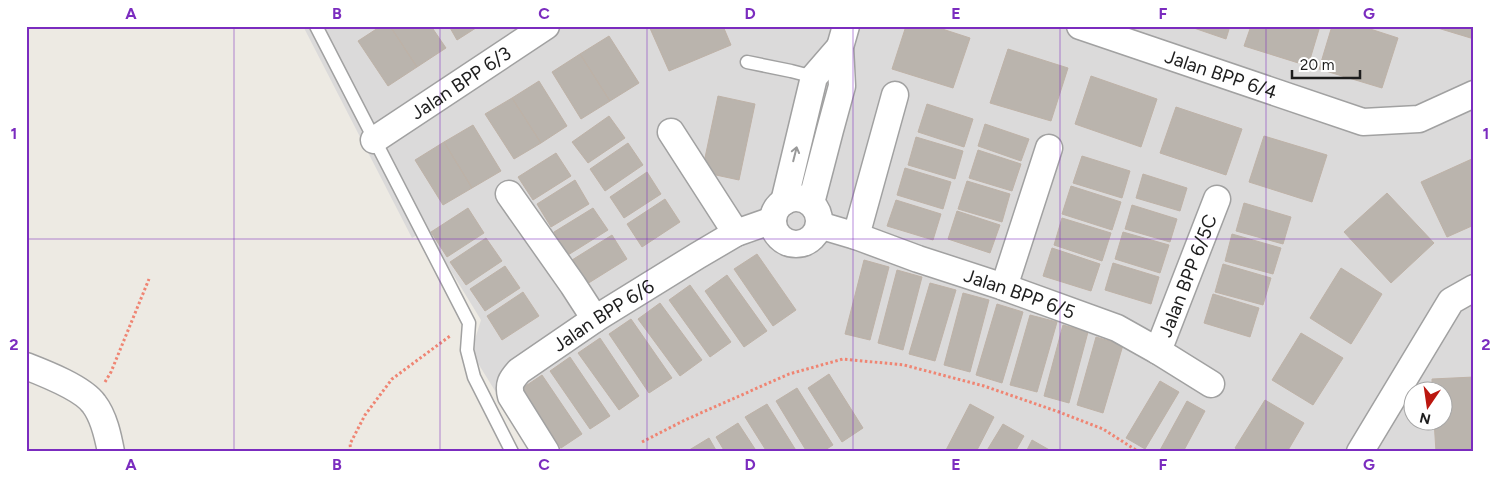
<svg xmlns="http://www.w3.org/2000/svg" width="1500" height="478" font-family="Figtree,sans-serif">
	<style>
		.residential { fill: #dbdada; fill-rule: evenodd }
		.building { fill: #bab4ad; stroke: #beb2a7 }
		.lines { fill: none; stroke-linecap: round; stroke-linejoin: round }
		.service-casing { stroke: #a1a1a1; stroke-width: 15 }
		.minor-casing { stroke: #a1a1a1; stroke-width: 29 }
		.path { stroke: #ef8573; stroke-width: 3; stroke-dasharray: 2.5 2.5; stroke-linecap: butt }
		.service { stroke: #fff; stroke-width: 12 }
		.minor { stroke: #fff; stroke-width: 26 }
		.oneway { stroke: #999 }
		.grid { fill: none; stroke: #7b2cbf; stroke-width: 1; stroke-opacity: 0.55 }
		.labels { text-anchor: middle; dominant-baseline: central; stroke-width: 4.5; stroke-linejoin: round; paint-order: stroke }
		.street-label { font-size: 19px; fill: #1d1d1d; stroke: #fff }
		.neatline { fill: none; stroke: #7b2cbf; stroke-width: 2 }
		.grid-label { font-size: 16px; text-anchor: middle; font-weight: bold; fill: #7b2cbf }
	</style>
	<rect width="100%" height="100%" fill="#edeae3"/>
	<path class="residential" d="M303,26H1474V452H533L471,352L481,320L426,230L412,238ZM1412,390H1442V420H1412Z"/>
	<path class="building" d="M381,26H390L417,67L388,86L358,41Z
		M390,26H431L446,48L417,67Z
		M449,26H479L457,40Z
		M649,26H723L731,45L669,71Z
		M906,26H933L970,38L953,88L892,69Z
		M1188,26H1230L1226,39Z
		M1251,26H1320L1308,66L1244,46Z
		M1332,26H1361L1398,38L1382,88L1319,69Z
		M1431,26H1474V39Z
		M609,36L639,83L610,101L580,54Z
		M1008,49L1068,68L1051,121L990,103Z
		M580,54L610,101L581,119L552,72Z
		M1091,76L1157,99L1141,147L1075,124Z
		M539,81L567,126L541,143L512,98Z
		M718,96L755,104L739,180L702,172Z
		M512,98L541,143L514,159L485,114Z
		M927,104L973,119L964,147L918,132Z
		M1176,107L1242,129L1226,175L1160,153Z
		M609,116L625,138L588,163L572,142Z
		M985,124L1029,139L1021,161L978,146Z
		M473,125L501,171L472,188L444,142Z
		M1264,136L1327,155L1312,202L1249,182Z
		M916,137L963,151L955,179L908,165Z
		M444,142L472,188L443,205L415,160Z
		M628,143L643,165L605,191L590,169Z
		M978,150L1021,164L1012,191L969,178Z
		M556,153L571,176L533,200L518,177Z
		M1082,156L1130,171L1122,198L1073,183Z
		M1474,158V225L1447,237L1421,182Z
		M905,168L951,182L943,209L897,195Z
		M647,172L661,194L624,218L610,197Z
		M1143,174L1187,188L1180,211L1136,198Z
		M575,180L589,204L551,227L537,204Z
		M967,181L1010,194L1002,222L958,209Z
		M1071,186L1121,202L1112,230L1062,214Z
		M1387,193L1434,243L1391,283L1344,232Z
		M665,199L680,222L642,247L627,224Z
		M896,200L941,214L933,240L887,226Z
		M1244,203L1291,217L1283,244L1236,231Z
		M1132,205L1177,219L1170,242L1125,229Z
		M468,208L484,233L447,257L431,232Z
		M593,208L608,230L568,255L554,232Z
		M957,211L1000,225L990,253L948,239Z
		M1062,218L1111,233L1102,261L1054,245Z
		M1123,232L1169,245L1160,273L1115,259Z
		M1232,234L1281,248L1273,274L1225,261Z
		M612,235L627,259L587,284L572,260Z
		M486,238L502,261L466,285L450,262Z
		M1052,248L1100,264L1091,291L1043,276Z
		M757,254L796,310L773,326L734,269Z
		M864,260L889,267L870,340L845,334Z
		M1113,263L1159,277L1151,304L1105,290Z
		M1223,264L1271,278L1263,305L1215,292Z
		M505,266L520,288L485,311L470,289Z
		M1341,268L1382,294L1351,344L1310,318Z
		M897,270L922,277L903,350L878,343Z
		M727,275L767,331L744,347L705,291Z
		M930,283L956,290L935,361L909,354Z
		M690,285L731,342L710,357L669,300Z
		M523,292L539,316L502,340L487,316Z
		M963,293L989,300L970,372L944,365Z
		M1213,294L1259,308L1250,337L1204,323Z
		M660,303L702,360L680,376L638,319Z
		M997,304L1023,312L1002,383L976,375Z
		M1030,315L1057,322L1037,392L1010,385Z
		M631,319L672,378L649,393L609,334Z
		M1063,325L1088,332L1069,403L1044,396Z
		M1301,333L1343,358L1313,405L1272,380Z
		M1096,337L1123,345L1103,413L1077,405Z
		M600,338L639,396L619,410L578,353Z
		M570,357L610,416L590,429L550,371Z
		M829,374L863,428L842,442L808,388Z
		M542,375L582,434L561,448L521,389Z
		M1474,377V452H1436L1434,420H1442V390H1432V379Z
		M1160,381L1179,392L1145,449L1126,438Z
		M797,388L833,445L822,452H807L776,401Z
		M1265,400L1304,423L1287,452H1242L1235,448Z
		M1187,401L1205,411L1183,452H1159Z
		M767,404L797,452H767L745,417Z
		M970,404L994,417L976,452H945Z
		M738,423L757,452H725L716,437Z
		M1003,424L1024,436L1015,452H986Z
		M709,438L717,452H686Z
		M1032,440L1053,452H1026Z"/>
	<g class="lines">
		<g class="service-casing">
			<path id="service" d="M316,26L469,323L467,350L474,377L512,452
				M747,62L791,71L818,78"/>
		</g>
		<g class="minor-casing">
			<g id="minor">
				<path id="s1" d="M1080,26L1363,122L1419,119L1474,94"/>
				<path d="M671,132L736,233"/>
				<path id="s2" d="M374,140L546,26"/>
				<path d="M509,194L573,285L595,319"/>
				<circle cx="796" cy="221" r="23"/>
				<path d="M784,202L814,77L840,47"/>
				<path d="M811,203L830,130L842,86L840,47L846,26"/>
				<path id="s3" d="M819,225L856,236L918,259L1004,287L1117,328L1158,351L1211,384"/>
				<path d="M856,236L895,95"/>
				<path d="M1004,287L1049,148"/>
				<path id="s4" d="M1158,351L1217,199"/>
				<path d="M26,366C44,373 83,388 94,404C104,417 108,436 111,452"/>
				<path id="s5" d="M546,452L511,396C508,384 511,380 519,371L595,319L697,256L736,233L773,220"/>
				<path d="M1360,452L1451,301L1474,288"/>
			</g>
		</g>
		<path class="path" d="M105,382L111,372L149,279
			M642,442L685,420L789,374L843,359L904,365L984,386L1059,412L1103,429L1139,452
			M351,452L350,444L365,415L392,379L450,336"/>
		<use href="#service" class="service"/>
		<use href="#minor" class="minor"/>
	</g>
	<defs><path id="oneway-shaft" d="M-6 0H5M1.5-3L5.5 0L1.5 3" fill="none" stroke-width="1.6" stroke-linecap="round" stroke-linejoin="round" transform="scale(1.25)"/></defs>
	<use class="oneway" href="#oneway-shaft" transform="translate(795 154) rotate(-76)"/>
	<path class="grid" d="M234,26V452M440,26V452M647,26V452M853,26V452M1060,26V452M1266,26V452M26,239H1474"/>
	<g class="labels">
		<g class="street-label">
			<text stroke="none"><textPath href="#s1" startOffset="149">Jalan BPP 6/4</textPath></text>
			<text stroke="none"><textPath href="#s2" startOffset="104">Jalan BPP 6/3</textPath></text>
			<text stroke="none"><textPath href="#s4" startOffset="81">Jalan BPP 6/5C</textPath></text>
			<text stroke="none"><textPath href="#s3" startOffset="212">Jalan BPP 6/5</textPath></text>
			<text stroke="none"><textPath href="#s5" startOffset="195">Jalan BPP 6/6</textPath></text>
		</g>
	</g>
	<rect width="1500" height="478" fill="none" stroke="#ffffff" stroke-width="55"/>
	<g transform="translate(1428 406) rotate(193)"><circle r="24" fill="#ffffff" stroke="#a5a5a5"/>
	<path d="M0-4L9 19L0 12L-9 19Z" fill="#bb170f"/>
	<text y="-8" font-size="14" font-weight="bold" text-anchor="middle" fill="#1d1d1d">N</text>
	</g>
	<path d="M1292 70v8h68v-8" fill="none" stroke="#1d1d1d" stroke-width="2.5"/>
	<text x="1300" y="70" font-size="15" fill="#1d1d1d" stroke="#ffffff" stroke-width="4" paint-order="stroke">20 m</text>
	<rect x="28" y="28" width="1444" height="422" class="neatline"/>
	<g class="grid-label">
		<text x="131" y="19">A</text>
		<text x="337" y="19">B</text>
		<text x="544" y="19">C</text>
		<text x="750" y="19">D</text>
		<text x="956" y="19">E</text>
		<text x="1163" y="19">F</text>
		<text x="1369" y="19">G</text>
		<text x="14" y="139">1</text>
		<text x="1486" y="139">1</text>
		<text x="14" y="350">2</text>
		<text x="1486" y="350">2</text>
		<text x="131" y="470">A</text>
		<text x="337" y="470">B</text>
		<text x="544" y="470">C</text>
		<text x="750" y="470">D</text>
		<text x="956" y="470">E</text>
		<text x="1163" y="470">F</text>
		<text x="1369" y="470">G</text>
	</g>
</svg>
